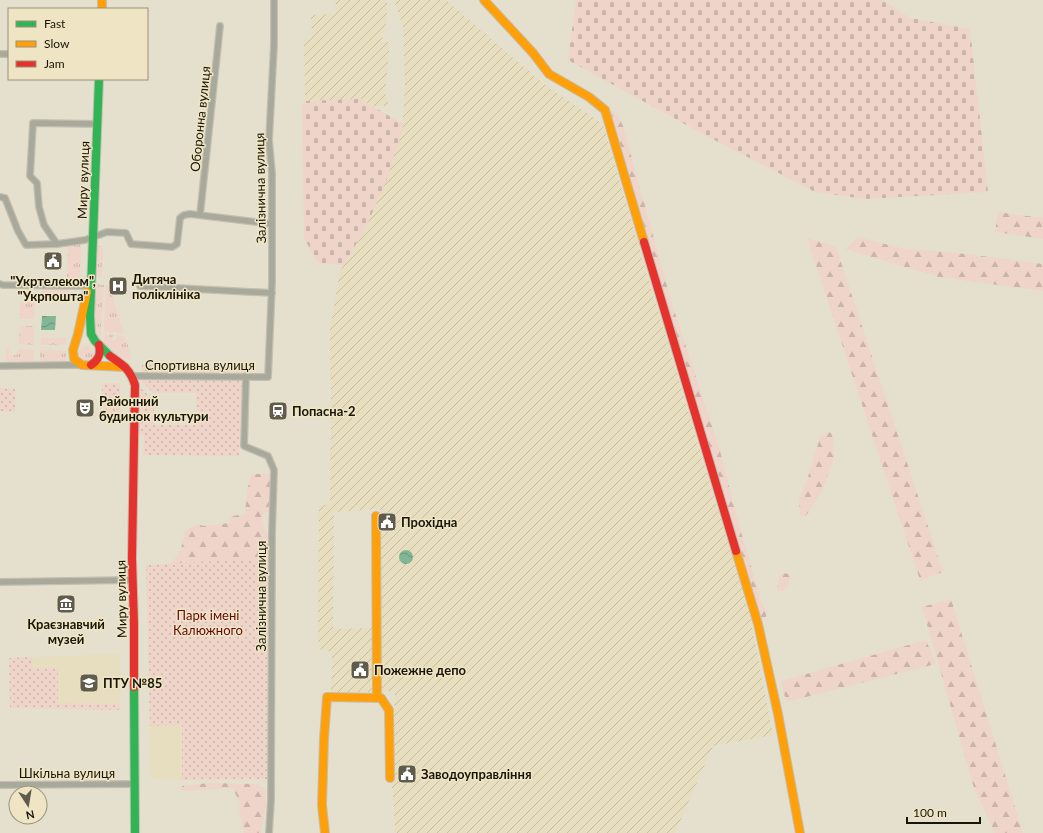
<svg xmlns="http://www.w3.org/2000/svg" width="1043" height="833" font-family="Lato,sans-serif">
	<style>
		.built { fill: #e7debf }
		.industrial { fill: url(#industrial-furrows) }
		.grass { fill: url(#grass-tufts) }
		.forest { fill: url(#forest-firs) }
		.cemetery { fill: url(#cemetery-stones) }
		.park { fill: url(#park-dots) }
		.water { fill: url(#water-waves) }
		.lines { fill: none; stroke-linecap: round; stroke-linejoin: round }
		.street-casing { stroke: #c2bfb0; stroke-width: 8 }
		.fast-casing { stroke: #c2bfb0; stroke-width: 10 }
		.slow-casing { stroke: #c2bfb0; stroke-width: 10 }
		.jam-casing { stroke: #c2bfb0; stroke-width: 10 }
		.street { stroke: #a8a99b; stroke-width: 5.5 }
		.fast { stroke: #30b455; stroke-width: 8 }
		.slow { stroke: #ff9f0a; stroke-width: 8 }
		.jam { stroke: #e5322d; stroke-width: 8 }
		.labels { text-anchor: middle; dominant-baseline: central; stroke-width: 3; stroke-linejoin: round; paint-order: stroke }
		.street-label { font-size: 13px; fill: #171408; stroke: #efe5c4 }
		.poi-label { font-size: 13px; font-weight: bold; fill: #171408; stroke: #efe5c4; text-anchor: start }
		.park-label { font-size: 13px; fill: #65060c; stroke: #efe5c4 }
	</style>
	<defs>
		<pattern id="industrial-furrows" width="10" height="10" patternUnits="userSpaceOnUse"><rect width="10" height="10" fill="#e7debf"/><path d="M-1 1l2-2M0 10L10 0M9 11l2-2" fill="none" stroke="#c5bea3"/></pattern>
		<pattern id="grass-tufts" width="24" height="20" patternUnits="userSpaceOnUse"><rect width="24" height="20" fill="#eed4c9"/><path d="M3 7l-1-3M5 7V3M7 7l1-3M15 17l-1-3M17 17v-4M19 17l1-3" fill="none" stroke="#cbb5ab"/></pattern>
		<pattern id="forest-firs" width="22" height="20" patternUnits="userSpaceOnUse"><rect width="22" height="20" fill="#eed4c9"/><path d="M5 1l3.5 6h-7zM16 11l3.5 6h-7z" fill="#cbb5ab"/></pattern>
		<pattern id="cemetery-stones" width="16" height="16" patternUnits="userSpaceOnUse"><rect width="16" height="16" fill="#eed4c9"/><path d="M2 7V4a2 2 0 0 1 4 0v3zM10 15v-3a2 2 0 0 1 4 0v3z" fill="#cbb5ab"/></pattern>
		<pattern id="park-dots" width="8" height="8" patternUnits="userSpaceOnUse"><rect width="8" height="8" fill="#eed4c9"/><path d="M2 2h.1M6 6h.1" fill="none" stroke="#cbb5ab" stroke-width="1.8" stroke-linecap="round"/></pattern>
		<pattern id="water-waves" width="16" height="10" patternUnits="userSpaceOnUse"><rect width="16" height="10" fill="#82b697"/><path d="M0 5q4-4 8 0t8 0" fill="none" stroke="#699379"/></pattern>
	</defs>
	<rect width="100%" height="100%" fill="#e5e0ce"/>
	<path class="built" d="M120,654V704L58,703L57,668H32V657Z
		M182,725V780L151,779L150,726Z"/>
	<path class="industrial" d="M336,0H387V20L381,43L390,42L385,93L389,106H373L360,99L305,101L304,39L312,38L311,15L335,14Z
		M394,0H446L545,85L603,124L648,278L750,616L773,735L713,746L675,833H395L394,808L392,787L395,691L380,692V509L334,512L333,629L373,628L376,692H331L332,652L319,649L318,627L319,506L330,504L331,407L330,329L340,271L366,228L402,132L405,84L403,27Z"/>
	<path class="grass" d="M69,245H81L80,279L67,278L68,250L67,249V246Z
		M98,246L102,247L103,248L102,277H96V276L97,247Z
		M94,284L104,285L100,343L94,333Z
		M106,285H109L124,334L118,333L117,332H113V333L104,332Z
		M43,288L69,289V298L42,297Z
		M20,302H35L34,319H20Z
		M20,326H34V345L19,344Z
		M104,334L113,335L112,340H116L117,335L125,336L132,359C122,361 111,352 103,346Z
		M41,338H66V345H41Z
		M79 353a7 7 0 1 1 14 0a7 7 0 1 1-14 0Z
		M6,348H9V355H17L18,349L34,350L33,362L6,361Z
		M40,350L66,351V361H40Z"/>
	<path class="forest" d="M612,111L617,114L623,126L672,304L719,447L738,521L762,604L767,612L766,617L761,619L758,616L609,113Z
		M998,212L1043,218V239L995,232Z
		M858,237L901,248L967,254L1043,264V291L939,277L845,249Z
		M807,238L836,247L943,572L920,580Z
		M827,432L831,433L833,438L834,458L822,491L808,513L805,516L800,515L799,499L808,477L820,438Z
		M252,474H271L270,510L262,515L264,526L266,532L270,534L269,558L171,564C181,551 182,547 185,531L197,524L204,526L229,523L232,516L245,514C246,505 248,479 252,474Z
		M783,573L789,574L790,577L789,584L782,591H777L779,577Z
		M951,599L1023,833H995L974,788L922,607Z
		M926,640L936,664L786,702L781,681Z
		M209,783L258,784C260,786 262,787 264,788C270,797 262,823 261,833H244L243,826L239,811L240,804L233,788L181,791L182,786Z"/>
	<path class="cemetery" d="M576,0H883L910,18L970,29L988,192L865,199L815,192L699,132L568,60Z
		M360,99L403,124L402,132L386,182L366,227L344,265L318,263L304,238L302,104L305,101Z"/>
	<path class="park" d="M142,364L243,368L239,456L143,455L144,435L136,436L138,385L153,400L155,425H197L196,393H153L142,381Z
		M102,383H120L121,413H103Z
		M0,388L15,389V412L0,411Z
		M269,558V779L182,780V725L150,726L146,565Z
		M32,657V668H58V703L120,704V710L10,708L9,658Z"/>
	<path class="water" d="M42,316H56L55,330H41Z
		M399 557a7 7 0 1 1 14 0a7 7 0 1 1-14 0Z"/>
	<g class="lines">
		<g class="street-casing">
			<path id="street" d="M0,54H9
				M0,197L5,198L18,231L26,245L57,244L85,240L107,232L126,233L131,244L172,247L177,244L180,218L184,215L190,214L272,224
				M200,215L220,26
				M57,244L44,225L39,207L37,183L30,176L33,123L98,124
				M0,284L3,285L88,286
				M140,286L272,293
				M0,366L70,365H82
				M132,376L268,377L272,283V173L269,140L274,45V0
				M246,376L244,446L268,456L274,470L272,534L271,800L269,833
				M0,582L133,580
				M0,785L134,784"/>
		</g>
		<g class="fast-casing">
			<path id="fast" d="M99,79L90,316L91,334L95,341L110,356
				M134,687L135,833"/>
		</g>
		<g class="slow-casing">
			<path id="slow" d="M102,0V9
				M484,0L533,53L549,74L589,97L605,110L644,242
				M87,292L78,334L73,350L74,359L82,365L125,367
				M376,516L377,698
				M736,551L758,624L778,714L800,833
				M325,833L322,805L324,739L327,697L381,698L389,710L390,778"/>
		</g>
		<g class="jam-casing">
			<path id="jam" d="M644,242L736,551
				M110,356C123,365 130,369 135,385L132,558L134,624V687
				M91,365C99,360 101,354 99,345"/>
		</g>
		<use href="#street" class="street"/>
		<use href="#fast" class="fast"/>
		<use href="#slow" class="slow"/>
		<use href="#jam" class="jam"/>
	</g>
	<defs>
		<g id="civic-square" transform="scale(1)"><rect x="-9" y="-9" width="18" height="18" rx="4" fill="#5f5b4d" stroke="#efe5c4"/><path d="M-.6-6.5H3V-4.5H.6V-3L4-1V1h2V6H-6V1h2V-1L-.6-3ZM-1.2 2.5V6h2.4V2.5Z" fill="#fff"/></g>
		<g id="hospital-square" transform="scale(1)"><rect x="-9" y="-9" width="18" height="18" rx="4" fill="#5f5b4d" stroke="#efe5c4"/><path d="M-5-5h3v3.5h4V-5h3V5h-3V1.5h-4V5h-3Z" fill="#fff"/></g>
		<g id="theatre-square" transform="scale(1)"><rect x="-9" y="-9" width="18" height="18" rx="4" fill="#5f5b4d" stroke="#efe5c4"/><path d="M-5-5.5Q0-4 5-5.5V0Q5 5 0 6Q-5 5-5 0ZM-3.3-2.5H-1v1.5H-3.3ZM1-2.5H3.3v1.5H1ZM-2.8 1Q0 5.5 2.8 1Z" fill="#fff"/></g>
		<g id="station-square" transform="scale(1)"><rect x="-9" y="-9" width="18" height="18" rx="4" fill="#5f5b4d" stroke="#efe5c4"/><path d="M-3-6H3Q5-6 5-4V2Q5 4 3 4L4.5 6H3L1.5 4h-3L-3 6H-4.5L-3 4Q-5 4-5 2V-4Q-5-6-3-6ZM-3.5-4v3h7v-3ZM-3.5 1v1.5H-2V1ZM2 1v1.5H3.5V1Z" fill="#fff"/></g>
		<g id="museum-square" transform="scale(1)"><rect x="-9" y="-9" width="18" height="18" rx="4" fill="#5f5b4d" stroke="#efe5c4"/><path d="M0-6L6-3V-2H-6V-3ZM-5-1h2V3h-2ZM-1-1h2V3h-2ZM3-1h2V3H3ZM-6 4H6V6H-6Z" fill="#fff"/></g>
		<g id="university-square" transform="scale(1)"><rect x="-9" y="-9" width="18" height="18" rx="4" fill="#5f5b4d" stroke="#efe5c4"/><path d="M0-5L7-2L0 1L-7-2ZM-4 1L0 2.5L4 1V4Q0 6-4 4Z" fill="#fff"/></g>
	</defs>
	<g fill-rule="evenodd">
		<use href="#civic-square" x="53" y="261"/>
		<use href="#hospital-square" x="118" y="286"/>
		<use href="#theatre-square" x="85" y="408"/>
		<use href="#station-square" x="278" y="411"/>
		<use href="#civic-square" x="387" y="522"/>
		<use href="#museum-square" x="66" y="604"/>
		<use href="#civic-square" x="360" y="670"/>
		<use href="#university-square" x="89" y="683"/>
		<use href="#civic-square" x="407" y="774"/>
	</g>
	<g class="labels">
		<g class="street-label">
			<text transform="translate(200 119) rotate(-84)">Оборонна вулиця</text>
			<text transform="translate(83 180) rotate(-88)">Миру вулиця</text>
			<text transform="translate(260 188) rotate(-91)">Залізнична вулиця</text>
			<text x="200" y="365">Спортивна вулиця</text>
			<text transform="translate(261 596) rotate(-90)">Залізнична вулиця</text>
			<text transform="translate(121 599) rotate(-91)">Миру вулиця</text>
			<text x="67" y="773">Шкільна вулиця</text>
		</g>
		<g class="poi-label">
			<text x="132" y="279">Дитяча<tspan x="132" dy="15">поліклініка</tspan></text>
			<text x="53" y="281" text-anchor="middle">"Укртелеком",<tspan x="53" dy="15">"Укрпошта"</tspan></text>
			<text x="99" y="401">Районний<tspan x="99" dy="15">будинок культури</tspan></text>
			<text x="292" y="411">Попасна-2</text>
			<text x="401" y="522">Прохідна</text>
			<text x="66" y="624" text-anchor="middle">Краєзнавчий<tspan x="66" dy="15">музей</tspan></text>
			<text x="374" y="670">Пожежне депо</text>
			<text x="103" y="683">ПТУ №85</text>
			<text x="421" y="774">Заводоуправління</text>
		</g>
		<g class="park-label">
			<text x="208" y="615">Парк імені<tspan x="208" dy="15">Калюжного</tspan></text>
		</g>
	</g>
	<rect x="8" y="8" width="140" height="72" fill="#efe5c4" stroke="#999179"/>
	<rect x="16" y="21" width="20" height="6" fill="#30b455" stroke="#999179"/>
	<text x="44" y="28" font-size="12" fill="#171408">Fast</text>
	<rect x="16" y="41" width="20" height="6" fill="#ff9f0a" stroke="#999179"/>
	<text x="44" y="48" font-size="12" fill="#171408">Slow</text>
	<rect x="16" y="61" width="20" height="6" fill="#e5322d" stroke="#999179"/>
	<text x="44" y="68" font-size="12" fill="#171408">Jam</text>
	<g transform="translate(28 805) rotate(168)"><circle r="19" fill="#efe5c4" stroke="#999179"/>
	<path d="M0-3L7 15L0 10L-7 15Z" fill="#5f5b4d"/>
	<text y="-6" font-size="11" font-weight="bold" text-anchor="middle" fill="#171408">N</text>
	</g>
	<path d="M907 817v6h73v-6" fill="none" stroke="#171408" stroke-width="2"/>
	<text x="913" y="817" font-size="12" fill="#171408" stroke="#efe5c4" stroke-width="3" paint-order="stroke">100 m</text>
</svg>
